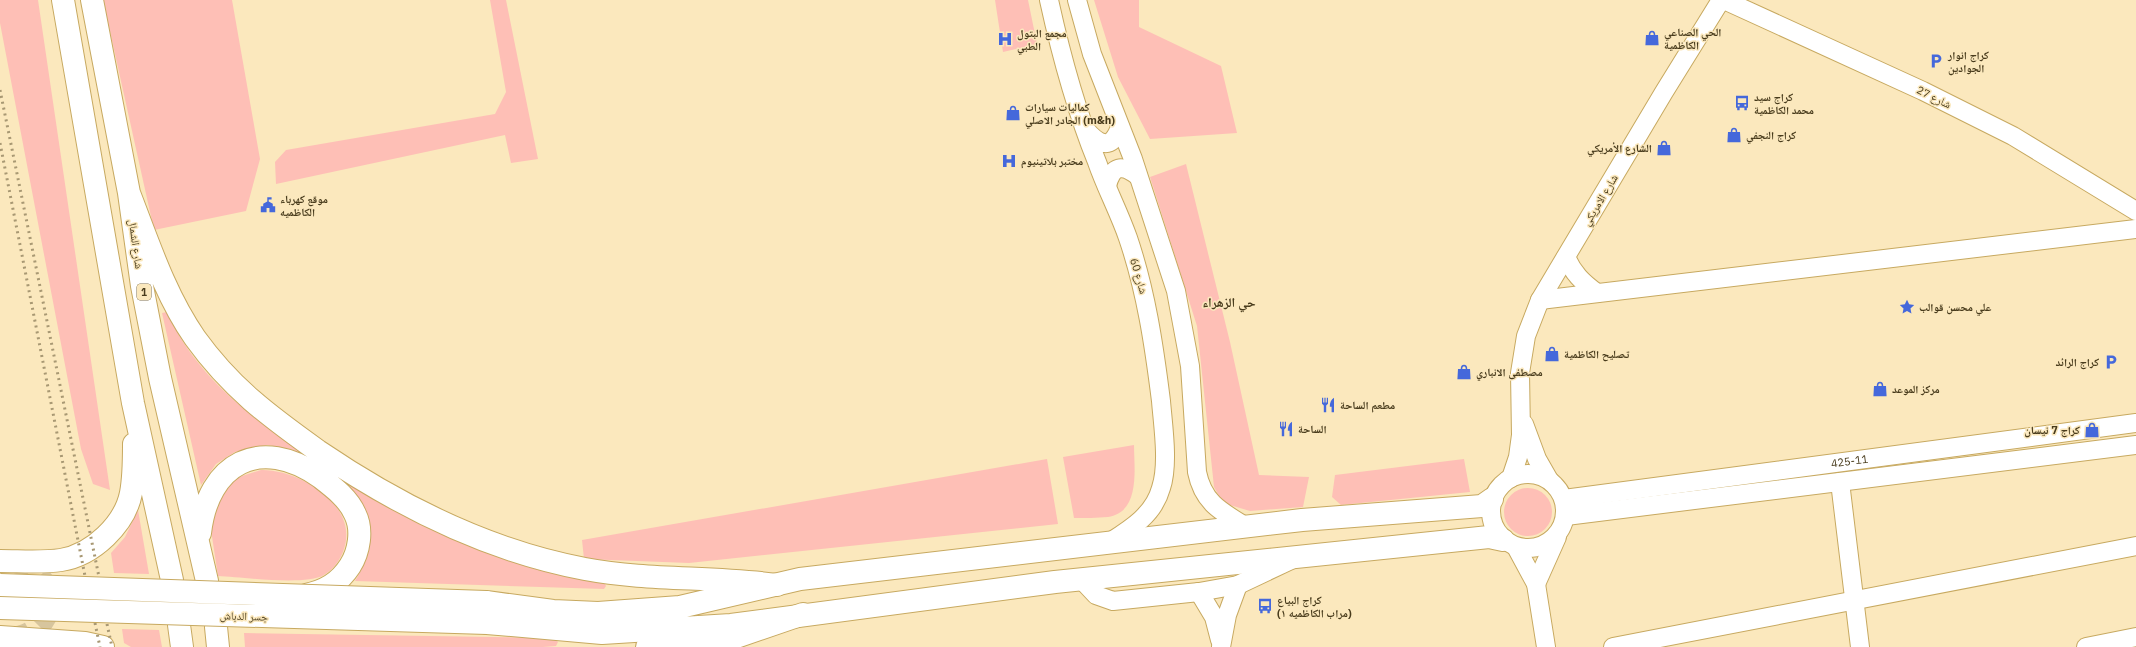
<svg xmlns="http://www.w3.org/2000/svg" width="2136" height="647" font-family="'IBM Plex Sans','Noto Naskh Arabic',sans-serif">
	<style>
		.green { fill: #febfb6 }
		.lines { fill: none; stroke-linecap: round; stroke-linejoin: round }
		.highway-tunnel { stroke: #d7c59d; stroke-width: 22; stroke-dasharray: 22 11; stroke-linecap: butt }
		.minor-casing { stroke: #c7a960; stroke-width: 20 }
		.major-casing { stroke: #c7a960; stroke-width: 24 }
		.highway-casing { stroke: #c7a960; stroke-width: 24 }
		.minor { stroke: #fff; stroke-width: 18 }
		.major { stroke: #fff; stroke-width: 22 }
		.highway { stroke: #fff; stroke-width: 22 }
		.rail { stroke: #a89873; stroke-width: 3; stroke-dasharray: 2 4; stroke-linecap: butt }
		.major-bridge-casing { stroke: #c7a960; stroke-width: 24; stroke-linecap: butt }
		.major-bridge { stroke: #fff; stroke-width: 22 }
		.labels { text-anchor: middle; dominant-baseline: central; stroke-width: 3; stroke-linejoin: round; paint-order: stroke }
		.shield { fill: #fbe8bd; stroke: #7e6f4c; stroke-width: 1 }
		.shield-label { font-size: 10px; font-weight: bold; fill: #483b1c }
		.poi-label { font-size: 11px; font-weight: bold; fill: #483b1c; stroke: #fbe8bd; text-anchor: start }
		.street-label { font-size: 11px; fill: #483b1c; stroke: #fbe8bd }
		.quarter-label { font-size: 13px; font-weight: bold; fill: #483b1c; stroke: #fbe8bd }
	</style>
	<rect width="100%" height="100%" fill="#fbe8bd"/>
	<path class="green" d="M0,0H38L110,490L93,484L81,449L0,23Z
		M103,0H232L260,159L246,211L154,230Z
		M490,0H506L538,159L511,163L505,135L276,184L275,162L286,150L495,114L506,92Z
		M995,0H1028L1037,44L1003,52Z
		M1094,0H1139V27L1221,66L1237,133L1150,139L1118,77Z
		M1186,164L1230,342L1259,475L1309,477L1303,507L1250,511L1223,503L1214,487L1197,326L1150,177Z
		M167,312C199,383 261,425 325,465L604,582L606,586L604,589L355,581L363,567L369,546L303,455L291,449L267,445L235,452L216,464L201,485L162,313Z
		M1134,445C1134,468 1141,512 1108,517C1097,518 1085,518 1074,518L1063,457Z
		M1047,459L1058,524L689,563L584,559L582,540Z
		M1464,459L1470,492L1341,505L1332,497L1335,475Z
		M261,470C298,469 359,504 344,549C341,559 333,570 324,575C305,586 242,577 218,576L211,530L217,502L232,481L242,476Z
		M1504 512a24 24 0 1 1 48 0a24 24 0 1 1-48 0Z
		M138,510L149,574L114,573L111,553L125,537Z
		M122,629L159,630L162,647H131L124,643Z
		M244,633L554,638L558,642L556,646L543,647H245Z"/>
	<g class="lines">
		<path class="highway-tunnel" d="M9,638C59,636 65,574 12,561"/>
		<g class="minor-casing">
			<g id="minor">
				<path d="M1049,0C1061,55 1076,110 1097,162C1106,188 1119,212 1128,238C1146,291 1154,345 1161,401C1163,426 1169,464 1161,488C1154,514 1132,528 1110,542"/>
				<path d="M1077,0L1092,54L1133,159L1176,291L1190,366L1197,472C1203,502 1220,511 1245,526"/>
				<path d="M1724,0L1923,91L2013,136L2136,211"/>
				<path d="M1086,130C1100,146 1112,150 1120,127"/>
				<path d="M1107,186C1112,165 1122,164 1138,176"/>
				<path d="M1566,257C1573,273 1582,282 1597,293"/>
				<path d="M1540,300L2136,229"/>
				<path d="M1524,424L1537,459L1549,480"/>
				<circle cx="1528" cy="511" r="37"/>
				<path d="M1511,478L1518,457L1521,435L1520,373L1526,336L1540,300L1664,92L1721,0"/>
				<path d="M1840,482L1860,647"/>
				<path id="s1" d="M1564,499L2136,423"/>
				<path d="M1566,516L2136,445"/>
				<path d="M1516,547L1536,584L1546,647"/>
				<path d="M1081,579L1096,595L1113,601L1199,592L1238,585L1293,559"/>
				<path d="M1536,584L1557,537"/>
				<path d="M1199,592L1214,617L1220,640"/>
				<path d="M1221,647L1227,615L1238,585"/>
				<path d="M1613,647L2136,546"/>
				<path d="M2086,647L2136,637"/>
			</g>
		</g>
		<g class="major-casing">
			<path id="major" d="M486,602L553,611L598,613L680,607L800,579L1302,520L1482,506L1492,499
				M487,623L602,633L731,625L1055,582L1489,537L1503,540"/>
		</g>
		<g class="highway-casing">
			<path id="highway" d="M63,0L133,403L172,580
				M92,0L129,193L142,286L160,378L207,581
				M129,193C148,242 165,295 195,338C231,388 269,416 318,451C399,506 488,551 585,569C649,581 713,576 777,585
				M200,533C208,463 260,435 320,477C333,487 348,498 355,514C363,530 359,552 350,566C339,583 325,591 306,595
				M0,561C20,561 41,563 61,560C93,555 125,524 131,493C134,477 134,460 134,444
				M179,625L182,647
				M216,627L218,647
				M0,637L85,643L103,647
				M647,647L736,637L803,614"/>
		</g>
		<use href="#minor" class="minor"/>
		<use href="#major" class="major"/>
		<use href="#highway" class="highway"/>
		<path class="rail" d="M0,90L99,577
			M0,143L85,576
			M95,623L100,647
			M107,624L112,647"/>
		<g class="major-bridge-casing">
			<path id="major-bridge" d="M0,585L486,602
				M0,608L487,623"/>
		</g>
		<use href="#major-bridge" class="major-bridge"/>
	</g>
	<defs>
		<g id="shop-bare" transform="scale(1.2)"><path d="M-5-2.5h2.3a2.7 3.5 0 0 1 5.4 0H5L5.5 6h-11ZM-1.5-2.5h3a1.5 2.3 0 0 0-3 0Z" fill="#4568db" stroke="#fbe8bd" stroke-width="2.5" paint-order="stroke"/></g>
		<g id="hospital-bare" transform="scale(1.2)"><path d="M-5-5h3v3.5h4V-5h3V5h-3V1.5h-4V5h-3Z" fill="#4568db" stroke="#fbe8bd" stroke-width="2.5" paint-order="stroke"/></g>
		<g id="parking-bare" transform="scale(1.2)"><path d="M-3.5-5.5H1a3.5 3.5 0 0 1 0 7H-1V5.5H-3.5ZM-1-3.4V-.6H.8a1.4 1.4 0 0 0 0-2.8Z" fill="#4568db" stroke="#fbe8bd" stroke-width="2.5" paint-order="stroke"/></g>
		<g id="bus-bare" transform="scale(1.2)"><path d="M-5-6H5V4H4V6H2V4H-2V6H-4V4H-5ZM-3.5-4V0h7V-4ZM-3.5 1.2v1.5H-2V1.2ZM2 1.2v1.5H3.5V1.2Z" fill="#4568db" stroke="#fbe8bd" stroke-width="2.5" paint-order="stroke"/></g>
		<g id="civic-bare" transform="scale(1.2)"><path d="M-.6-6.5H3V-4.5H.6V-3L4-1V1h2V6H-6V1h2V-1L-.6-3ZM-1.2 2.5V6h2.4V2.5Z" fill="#4568db" stroke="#fbe8bd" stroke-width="2.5" paint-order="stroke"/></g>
		<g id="sight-bare" transform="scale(1.2)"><path d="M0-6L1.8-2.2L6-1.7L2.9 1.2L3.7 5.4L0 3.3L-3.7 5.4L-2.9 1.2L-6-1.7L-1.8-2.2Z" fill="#4568db" stroke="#fbe8bd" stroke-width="2.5" paint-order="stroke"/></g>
		<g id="restaurant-bare" transform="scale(1.2)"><path d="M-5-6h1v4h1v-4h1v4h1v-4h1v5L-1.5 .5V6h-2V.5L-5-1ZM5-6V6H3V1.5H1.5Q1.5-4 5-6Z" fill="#4568db" stroke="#fbe8bd" stroke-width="2.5" paint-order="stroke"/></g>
	</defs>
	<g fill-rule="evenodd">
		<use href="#shop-bare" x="1652" y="38"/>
		<use href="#hospital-bare" x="1005" y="39"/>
		<use href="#parking-bare" x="1936" y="61"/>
		<use href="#bus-bare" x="1742" y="103"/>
		<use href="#shop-bare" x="1013" y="113"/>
		<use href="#shop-bare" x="1734" y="135"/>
		<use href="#shop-bare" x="1664" y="148"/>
		<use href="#hospital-bare" x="1009" y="161"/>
		<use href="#civic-bare" x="268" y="205"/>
		<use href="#sight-bare" x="1907" y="307"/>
		<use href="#shop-bare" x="1552" y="354"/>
		<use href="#parking-bare" x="2111" y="362"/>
		<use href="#shop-bare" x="1464" y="372"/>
		<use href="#shop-bare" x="1880" y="389"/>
		<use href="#restaurant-bare" x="1328" y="405"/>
		<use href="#restaurant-bare" x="1286" y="429"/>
		<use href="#shop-bare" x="2092" y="430"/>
		<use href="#bus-bare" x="1265" y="606"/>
	</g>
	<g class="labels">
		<rect class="shield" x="137" y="284" width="14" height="16" rx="3"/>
		<g class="shield-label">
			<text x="144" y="292">1</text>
		</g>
		<g class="poi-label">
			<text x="1664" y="32">الحي الصناعي<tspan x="1664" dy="13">الكاظمية</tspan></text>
			<text x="1017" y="33">مجمع البتول<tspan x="1017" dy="13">الطبي</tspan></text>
			<text x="1948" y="55">كراج انوار<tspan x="1948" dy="13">الجوادين</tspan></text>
			<text x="1754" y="97">كراج سيد<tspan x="1754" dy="13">محمد الكاظمية</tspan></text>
			<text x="1025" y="107">كماليات سيارات<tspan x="1025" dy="13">الجادر الاصلي (m&amp;h)</tspan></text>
			<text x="1746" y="135">كراج النجفي</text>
			<text x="1652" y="148" text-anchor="end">الشارع الأمريكي</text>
			<text x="1021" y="161">مختبر بلاتينيوم</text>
			<text x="280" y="199">موقع كهرباء<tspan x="280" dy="13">الكاظميه</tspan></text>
			<text x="1919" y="307">علي محسن قوالب</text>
			<text x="1564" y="354">تصليح الكاظمية</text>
			<text x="2099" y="362" text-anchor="end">كراج الرائد</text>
			<text x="1476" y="372">مصطفى الانباري</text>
			<text x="1892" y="389">مركز الموعد</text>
			<text x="1340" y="405">مطعم الساحة</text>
			<text x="1298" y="429">الساحة</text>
			<text x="2080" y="430" text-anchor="end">كراج 7 نيسان</text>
			<text x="1277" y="600">كراج البياع<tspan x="1277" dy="13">(مراب الكاظميه ١)</tspan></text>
		</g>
		<g class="street-label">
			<text transform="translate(1934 97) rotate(26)">شارع 27</text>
			<text transform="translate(1600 200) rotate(-59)">شارع الامريكي</text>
			<text transform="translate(136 244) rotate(82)">شارع الشمال</text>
			<text transform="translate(1139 276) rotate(74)">شارع 60</text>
			<text stroke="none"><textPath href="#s1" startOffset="288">425-11</textPath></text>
			<text transform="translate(244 616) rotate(2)">جسر الدباش</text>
		</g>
		<g class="quarter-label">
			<text x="1229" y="302">حي الزهراء</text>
		</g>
	</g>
</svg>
